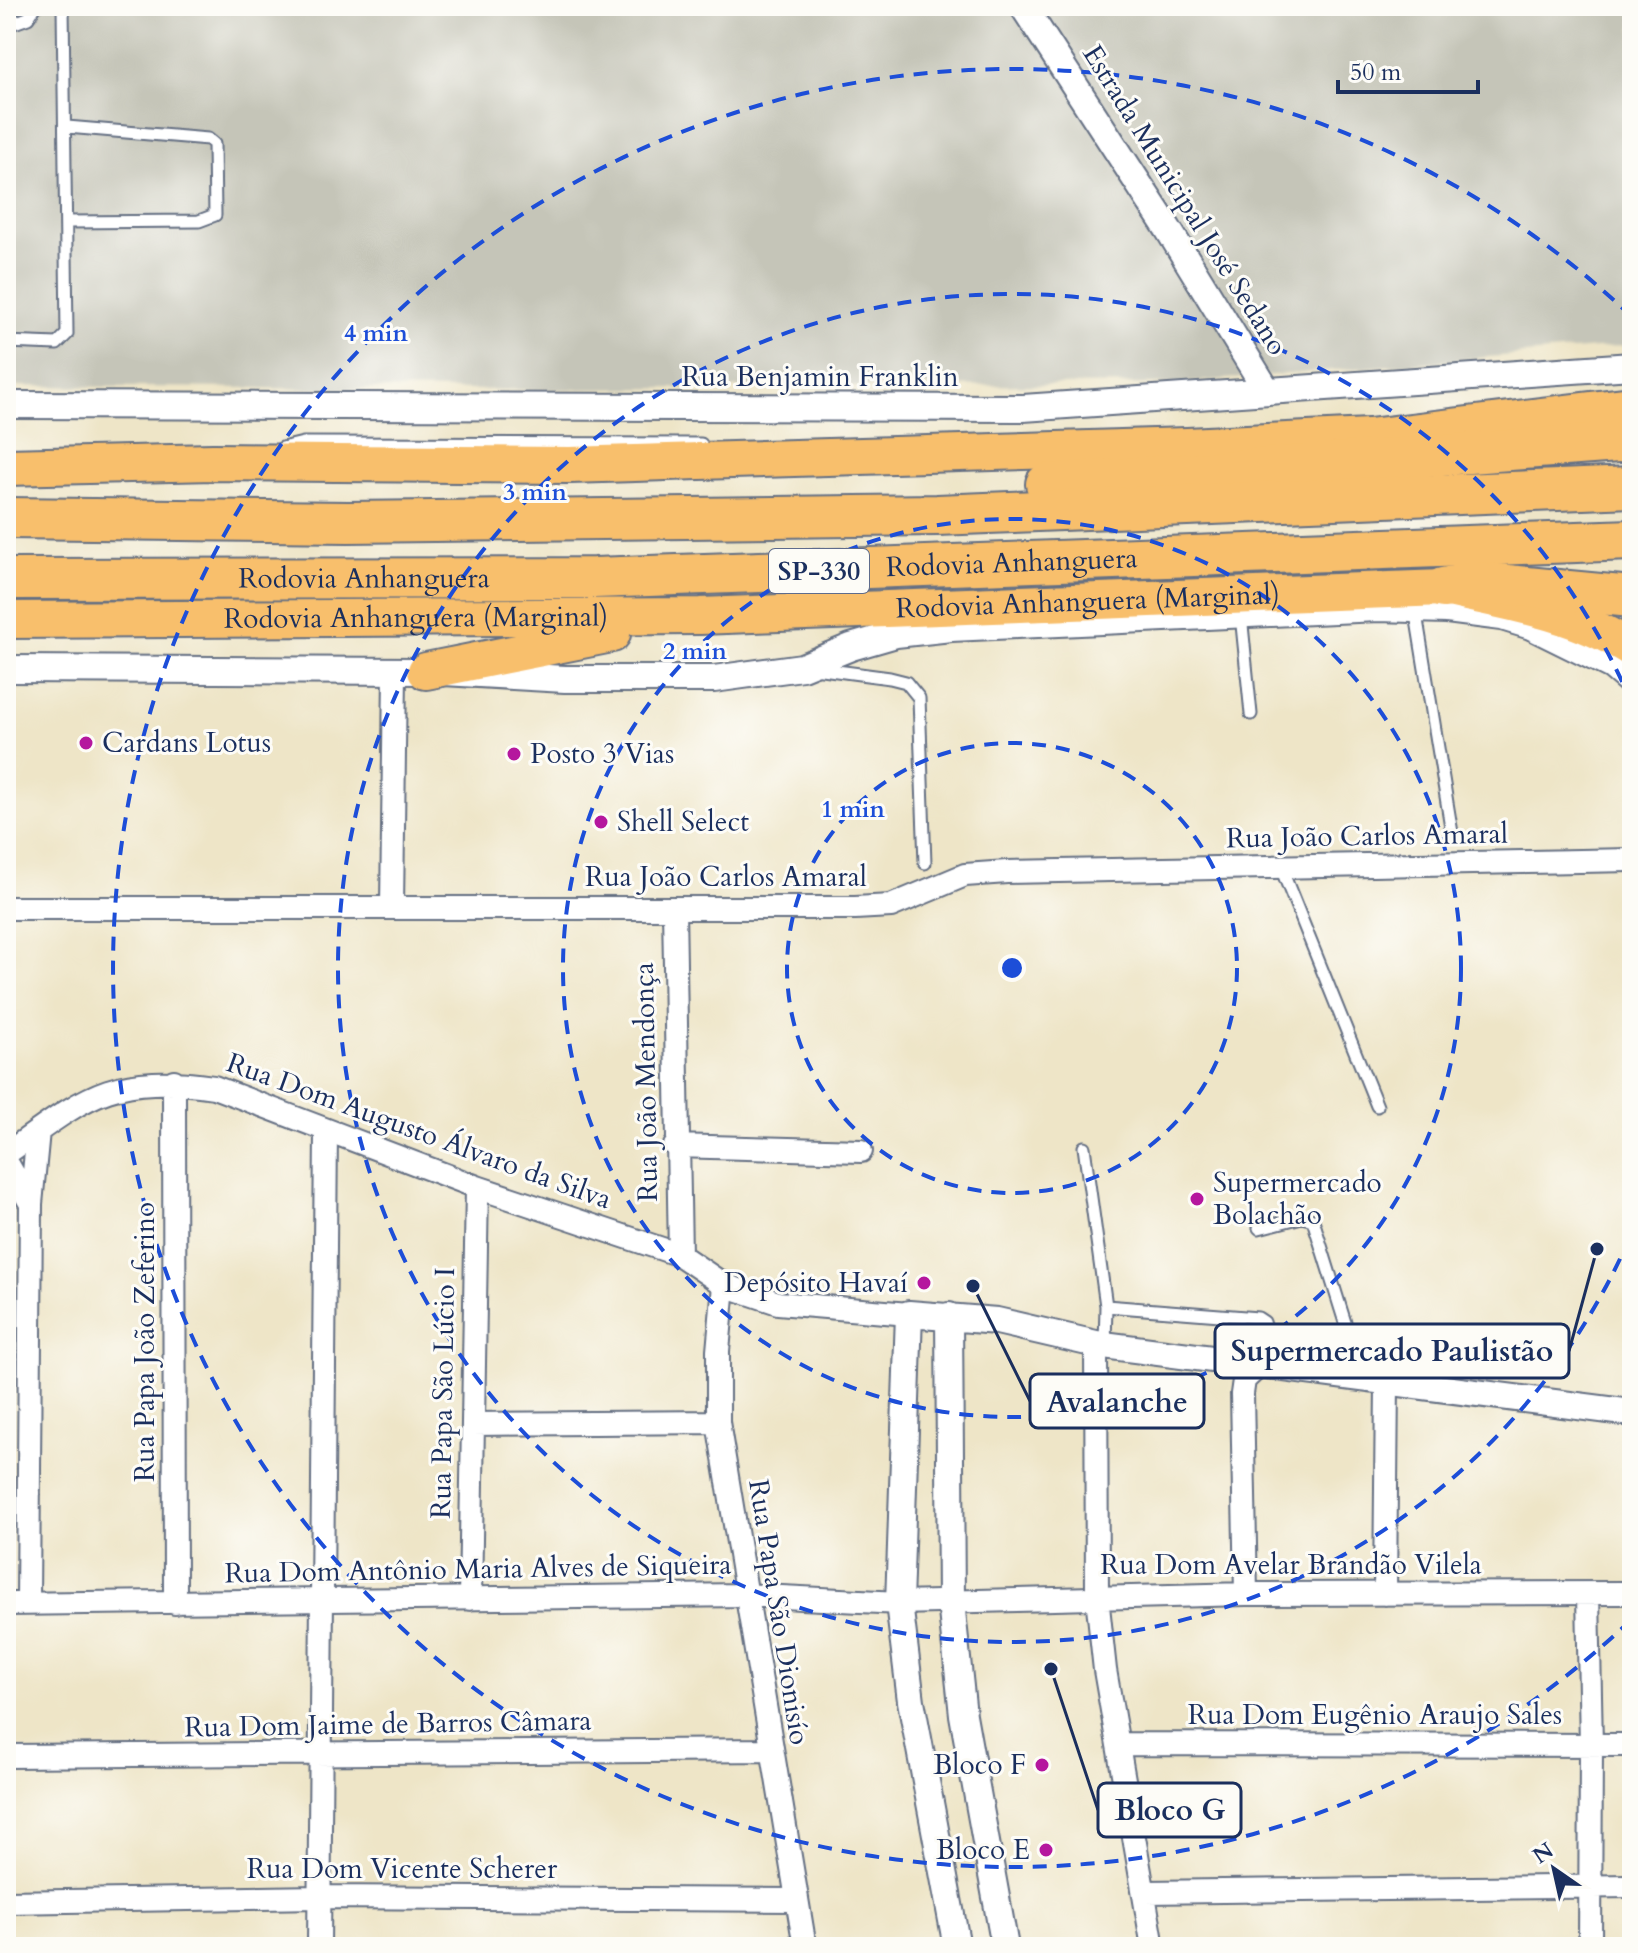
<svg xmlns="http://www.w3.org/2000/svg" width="1638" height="1953" font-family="Cardo,serif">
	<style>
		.industrial { fill: #c5c5b8 }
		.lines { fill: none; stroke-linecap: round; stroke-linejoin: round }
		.service-casing { stroke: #656f83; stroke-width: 15 }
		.minor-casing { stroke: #656f83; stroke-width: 26 }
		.tertiary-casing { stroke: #656f83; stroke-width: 30 }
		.trunk-casing { stroke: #656f83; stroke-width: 40 }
		.motorway-casing { stroke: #656f83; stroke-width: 44 }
		.service { stroke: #fff; stroke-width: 11 }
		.minor { stroke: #fff; stroke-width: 22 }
		.tertiary { stroke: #fff; stroke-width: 26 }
		.trunk { stroke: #f8bf6c; stroke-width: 36 }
		.motorway { stroke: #f8bf6c; stroke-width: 40 }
		.ring { fill: none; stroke: #1d4ed8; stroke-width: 4; stroke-dasharray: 14 10 }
		.poi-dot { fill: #b5179e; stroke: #fdfcf7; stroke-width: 3 }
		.labels { text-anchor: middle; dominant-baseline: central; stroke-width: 6; stroke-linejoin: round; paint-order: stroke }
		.shield { fill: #fdfcf7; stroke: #5f6c8c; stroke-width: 2 }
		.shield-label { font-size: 26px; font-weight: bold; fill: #1b2f5e }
		.street-label { font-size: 28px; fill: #1b2f5e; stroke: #fdfcf7 }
		.poi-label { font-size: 28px; fill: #1b2f5e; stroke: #fdfcf7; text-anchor: start }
		.centre { fill: #1d4ed8; stroke: #fdfcf7; stroke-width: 4 }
		.ring-label { font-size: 24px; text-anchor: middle; font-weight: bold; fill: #1d4ed8; stroke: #fdfcf7; stroke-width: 6; stroke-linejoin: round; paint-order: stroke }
		.leader { fill: none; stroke: #1b2f5e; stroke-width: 3 }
		.callout-dot { fill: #1b2f5e; stroke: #fdfcf7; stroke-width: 3 }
		.callout { fill: #fdfcf7; stroke: #1b2f5e; stroke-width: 3 }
		.callout-label { font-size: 30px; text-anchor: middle; font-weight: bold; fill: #1b2f5e }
	</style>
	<rect width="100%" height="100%" fill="#fdfcf7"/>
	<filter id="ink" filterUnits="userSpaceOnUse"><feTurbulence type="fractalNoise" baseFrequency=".0125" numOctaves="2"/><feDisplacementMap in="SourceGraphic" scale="16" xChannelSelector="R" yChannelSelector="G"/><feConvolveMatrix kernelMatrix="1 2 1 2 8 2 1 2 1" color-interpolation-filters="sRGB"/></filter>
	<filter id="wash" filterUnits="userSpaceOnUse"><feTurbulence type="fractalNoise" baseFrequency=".006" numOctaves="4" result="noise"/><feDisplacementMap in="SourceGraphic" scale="32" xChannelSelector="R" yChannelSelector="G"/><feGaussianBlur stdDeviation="1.8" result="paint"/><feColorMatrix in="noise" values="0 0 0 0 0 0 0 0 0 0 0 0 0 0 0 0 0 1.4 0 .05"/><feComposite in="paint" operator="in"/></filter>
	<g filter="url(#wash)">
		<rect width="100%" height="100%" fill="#eee5c7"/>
		<path class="industrial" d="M6,6H1632V345L1167,384L470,390L6,386Z"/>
	</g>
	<g filter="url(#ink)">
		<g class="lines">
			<g class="service-casing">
				<path id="service" d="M6,26L28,18L36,6
					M66,222L199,221L215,215L214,144L208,139L67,127
					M6,342L57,344L67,334L63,6
					M282,448L303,443L701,444
					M1415,608L1452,833
					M1241,615L1251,714
					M814,668L890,678L906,682L919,698L925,863
					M1281,868L1377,1106
					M1084,1147L1106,1306
					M1259,1228L1302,1217L1313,1220L1362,1377
					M1105,1345L1106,1306L1258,1318L1264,1322L1276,1366"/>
			</g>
			<g class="minor-casing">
				<path id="minor" d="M392,907L395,673
					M6,908H855L891,906L965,875L1007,872L1632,860
					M674,908L680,1255
					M174,1081L175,1603
					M675,1146L861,1151
					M6,1154C86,1097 110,1072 214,1087L477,1187L680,1255L724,1285L778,1303L909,1314
					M6,1161L31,1204
					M724,1285L718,1351V1422L805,1947
					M1096,1344L1097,1597L1105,1670L1153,1947
					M473,1424L718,1422
					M1246,1594L1242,1394L1244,1380L1259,1366
					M1385,1594L1387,1382
					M1588,1594L1591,1746L1590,1947
					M470,1599L477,1187
					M28,1603L31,1204L38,1131
					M6,1604L744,1595L899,1603L1246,1594L1632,1593
					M1118,1744L1632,1745
					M6,1756L770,1750
					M1146,1892L1632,1886
					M6,1902L319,1897L797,1900
					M319,1947L326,1131"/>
			</g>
			<g class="tertiary-casing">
				<path id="tertiary" d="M1023,6L1168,229L1266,389
					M6,405L1023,408L1632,366
					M6,669L426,671L565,679H714L802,667L851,647L896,634L951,628L1378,608L1447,610L1502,617L1531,626L1612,666L1632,683
					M949,1316L951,1602L963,1715L1005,1947
					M957,1947L911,1701L899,1603L909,1314L997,1321L1096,1344L1632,1413"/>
			</g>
			<g class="trunk-casing">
				<g id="trunk">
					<path d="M6,467L213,462L570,465L1187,446L1369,437L1632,405"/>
					<path id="s1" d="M6,620L700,616L1443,588C1509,602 1575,612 1632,649"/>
					<path d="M426,671L612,634"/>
				</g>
			</g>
			<g class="motorway-casing">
				<g id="motorway">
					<path d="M1046,484L1632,441"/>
					<path d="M6,518L348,522L937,515L1632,487"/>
					<path id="s2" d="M6,579L594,578L1632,540"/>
					<path d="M1443,588L1476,582L1632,597"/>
				</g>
			</g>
			<use href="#service" class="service"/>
			<use href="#minor" class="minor"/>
			<use href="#tertiary" class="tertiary"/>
			<use href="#trunk" class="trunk"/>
			<use href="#motorway" class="motorway"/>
		</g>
	</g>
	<g class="ring">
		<circle cx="1012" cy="968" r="225"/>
		<circle cx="1012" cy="968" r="449"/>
		<path d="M1630 1237A674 674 0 1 1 1630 699"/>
		<path d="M1631 1620A899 899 0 1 1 1631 316"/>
	</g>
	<g class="poi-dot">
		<circle cx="86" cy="743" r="8"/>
		<circle cx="514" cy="754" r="8"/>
		<circle cx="601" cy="822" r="8"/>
		<circle cx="1197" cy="1199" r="8"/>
		<circle cx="924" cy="1283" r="8"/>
		<circle cx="1042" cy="1765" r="8"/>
		<circle cx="1046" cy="1850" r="8"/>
	</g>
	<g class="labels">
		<rect class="shield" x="769" y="549" width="100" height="44" rx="6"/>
		<g class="shield-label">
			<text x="819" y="571">SP-330</text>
		</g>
		<g class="street-label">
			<text transform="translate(1185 200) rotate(58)">Estrada Municipal José Sedano</text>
			<text x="820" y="377">Rua Benjamin Franklin</text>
			<text stroke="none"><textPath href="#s2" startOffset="1006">Rodovia Anhanguera</textPath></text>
			<text stroke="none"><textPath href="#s2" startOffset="358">Rodovia Anhanguera</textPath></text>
			<text stroke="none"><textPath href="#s1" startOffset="1082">Rodovia Anhanguera (Marginal)</textPath></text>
			<text stroke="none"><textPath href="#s1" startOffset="410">Rodovia Anhanguera (Marginal)</textPath></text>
			<text transform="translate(1367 836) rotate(-1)">Rua João Carlos Amaral</text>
			<text x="726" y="877">Rua João Carlos Amaral</text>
			<text transform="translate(646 1082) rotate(-91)">Rua João Mendonça</text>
			<text transform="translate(419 1131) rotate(20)">Rua Dom Augusto Álvaro da Silva</text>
			<text transform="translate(145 1342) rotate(-90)">Rua Papa João Zeferino</text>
			<text transform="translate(443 1393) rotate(-89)">Rua Papa São Lúcio I</text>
			<text x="1291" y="1565">Rua Dom Avelar Brandão Vilela</text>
			<text transform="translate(478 1569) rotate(-1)">Rua Dom Antônio Maria Alves de Siqueira</text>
			<text transform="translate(779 1612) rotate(81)">Rua Papa São Dionisío</text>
			<text x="1375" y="1715">Rua Dom Eugênio Araujo Sales</text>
			<text transform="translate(388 1724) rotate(-1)">Rua Dom Jaime de Barros Câmara</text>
			<text x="402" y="1869">Rua Dom Vicente Scherer</text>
		</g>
		<g class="poi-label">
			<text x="102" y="743">Cardans Lotus</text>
			<text x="530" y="754">Posto 3 Vias</text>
			<text x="617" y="822">Shell Select</text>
			<text x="1213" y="1183">Supermercado<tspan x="1213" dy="32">Bolachão</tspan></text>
			<text x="908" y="1283" text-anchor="end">Depósito Havaí</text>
			<text x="1026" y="1765" text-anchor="end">Bloco F</text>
			<text x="1030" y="1850" text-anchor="end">Bloco E</text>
		</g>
	</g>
	<circle cx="1012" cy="968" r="12" class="centre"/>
	<g class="ring-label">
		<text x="376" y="341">4 min</text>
		<text x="535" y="500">3 min</text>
		<text x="695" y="659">2 min</text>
		<text x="853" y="817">1 min</text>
	</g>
	<path class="leader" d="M1597 1249L1569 1351M973 1286L1030 1401M1051 1669L1098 1810"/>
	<g class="callout-dot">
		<circle cx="1597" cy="1249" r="8"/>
		<circle cx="973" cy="1286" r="8"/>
		<circle cx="1051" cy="1669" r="8"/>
	</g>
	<g class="callout">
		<rect x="1215" y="1324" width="354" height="54" rx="8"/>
		<rect x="1030" y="1374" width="174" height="54" rx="8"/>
		<rect x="1098" y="1783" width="143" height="54" rx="8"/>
	</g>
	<g class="callout-label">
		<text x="1392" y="1361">Supermercado Paulistão</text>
		<text x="1117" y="1412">Avalanche</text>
		<text x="1170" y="1820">Bloco G</text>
	</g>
	<rect width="1638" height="1953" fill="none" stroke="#fdfcf7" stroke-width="32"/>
	<g transform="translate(1554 1869) rotate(326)" stroke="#fdfcf7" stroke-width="6" paint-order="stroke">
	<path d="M0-6L14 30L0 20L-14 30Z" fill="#1b2f5e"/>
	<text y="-12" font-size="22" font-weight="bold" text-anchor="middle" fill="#1b2f5e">N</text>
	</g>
	<path d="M1338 80v12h140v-12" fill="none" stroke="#1b2f5e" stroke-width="4"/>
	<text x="1350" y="80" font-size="24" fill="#1b2f5e" stroke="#fdfcf7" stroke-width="6" paint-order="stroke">50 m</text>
</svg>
